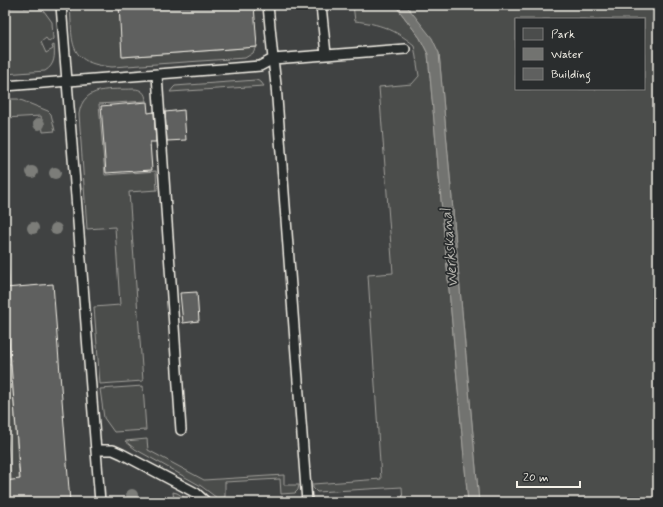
<svg xmlns="http://www.w3.org/2000/svg" width="663" height="507" font-family="Mynerve,sans-serif">
	<style>
		.built { fill: #404242 }
		.green { fill: #4b4d4c; stroke: #a09f9a; fill-rule: evenodd }
		.water { fill: #727370; stroke: #a6a5a0 }
		.building { fill: #5f605f; stroke: #f4f1e8 }
		.lines { fill: none; stroke-linecap: round; stroke-linejoin: round }
		.lane-casing { stroke: #f4f1e8; stroke-width: 12 }
		.lane { stroke: #2a2d2e; stroke-width: 9 }
		.tree { fill: #7c7d79 }
		.labels { text-anchor: middle; dominant-baseline: central; stroke-width: 3.5; stroke-linejoin: round; paint-order: stroke }
		.water-label { font-size: 15px; font-style: italic; fill: #b3b2ac; stroke: #2a2d2e }
	</style>
	<rect width="100%" height="100%" fill="#323535"/>
	<filter id="ink" filterUnits="userSpaceOnUse"><feTurbulence type="fractalNoise" baseFrequency=".025" numOctaves="2"/><feDisplacementMap in="SourceGraphic" scale="8" xChannelSelector="R" yChannelSelector="G"/><feConvolveMatrix kernelMatrix="1 2 1 2 8 2 1 2 1" color-interpolation-filters="sRGB"/></filter>
	<g filter="url(#ink)">
		<path class="built" d="M5,5H488L505,502H5Z"/>
		<path class="green" d="M70,5H119L123,57L257,47L253,53L245,58L112,67C66,63 73,42 70,5Z
			M353,5H395L420,38L428,54L468,502H403L402,487L317,492L313,488V484L381,479L368,275L393,273L379,87L412,84L419,76L414,45C394,29 380,24 355,21Z
			M406,5H658V502H479L439,53ZM516,19H644V89H516Z
			M24,7V8L41,7L52,22L53,39L49,42L46,38L41,42L46,53L53,49L52,46L54,45C55,56 55,65 45,71L5,74V8Z
			M256,80L261,82L264,86L170,92L173,88L175,86Z
			M134,89C141,89 146,93 146,101L99,104L105,175L156,171L157,190L129,192L143,381L100,384L94,307L120,305L115,227L87,229L79,114C83,85 111,90 134,89Z
			M5,99H18L48,111L51,114L55,131L43,132L41,116L5,118Z
			M5,220L10,288H5L10,356L5,357Z
			M5,364H11L21,502H13L5,406Z
			M143,386L146,430L114,432L104,418L100,389Z
			M147,439L148,450L204,480L284,475V485H299L298,490L295,493L281,494L280,479L225,482V497L217,498L201,486L135,449L125,441Z
			M173,492L177,493L192,502H174Z"/>
		<path class="water" d="M395,5H406L432,38L439,53L479,502H468L428,54L420,38Z"/>
		<path class="building" d="M119,5H254L257,47L122,57Z
			M147,102L148,113L154,112L156,142H150L152,170L106,173L101,106Z
			M184,110L186,140L167,141L165,112Z
			M53,284L70,502H5V481L20,479L5,288Z
			M197,292L199,321L183,323L180,293Z"/>
		<g class="lines">
			<g class="lane-casing">
				<path id="lane" d="M61,5L100,502
					M321,5L326,55
					M157,75L181,430
					M5,86L260,66L273,59L268,5
					M96,450H113L122,454L196,493L206,502
					M307,502L276,85L273,59L405,49"/>
			</g>
			<use href="#lane" class="lane"/>
		</g>
		<g class="tree">
			<circle cx="39" cy="124" r="6"/>
			<circle cx="32" cy="172" r="6"/>
			<circle cx="55" cy="173" r="6"/>
			<circle cx="33" cy="228" r="6"/>
			<circle cx="56" cy="229" r="6"/>
			<circle cx="132" cy="495" r="6"/>
		</g>
	</g>
	<g class="labels">
		<g class="water-label">
			<text transform="translate(450 248) rotate(-95)">Werkskanal</text>
		</g>
	</g>
	<rect width="663" height="507" fill="none" stroke="#2a2d2e" stroke-width="20"/>
	<rect x="10" y="10" width="643" height="487" fill="none" stroke="#f4f1e8" stroke-width="1.5" filter="url(#ink)"/>
	<rect x="515" y="18" width="130" height="72" fill="#2a2d2e" stroke="#7b7b78"/>
	<rect x="523" y="28" width="20" height="12" fill="#4b4d4c" stroke="#7b7b78"/>
	<text x="551" y="38" font-size="12" fill="#f4f1e8">Park</text>
	<rect x="523" y="48" width="20" height="12" fill="#727370" stroke="#7b7b78"/>
	<text x="551" y="58" font-size="12" fill="#f4f1e8">Water</text>
	<rect x="523" y="68" width="20" height="12" fill="#5f605f" stroke="#7b7b78"/>
	<text x="551" y="78" font-size="12" fill="#f4f1e8">Building</text>
	<path d="M517 481v6h63v-6" fill="none" stroke="#f4f1e8" stroke-width="2"/>
	<text x="523" y="481" font-size="12" fill="#f4f1e8" stroke="#2a2d2e" stroke-width="3" paint-order="stroke">20 m</text>
</svg>
